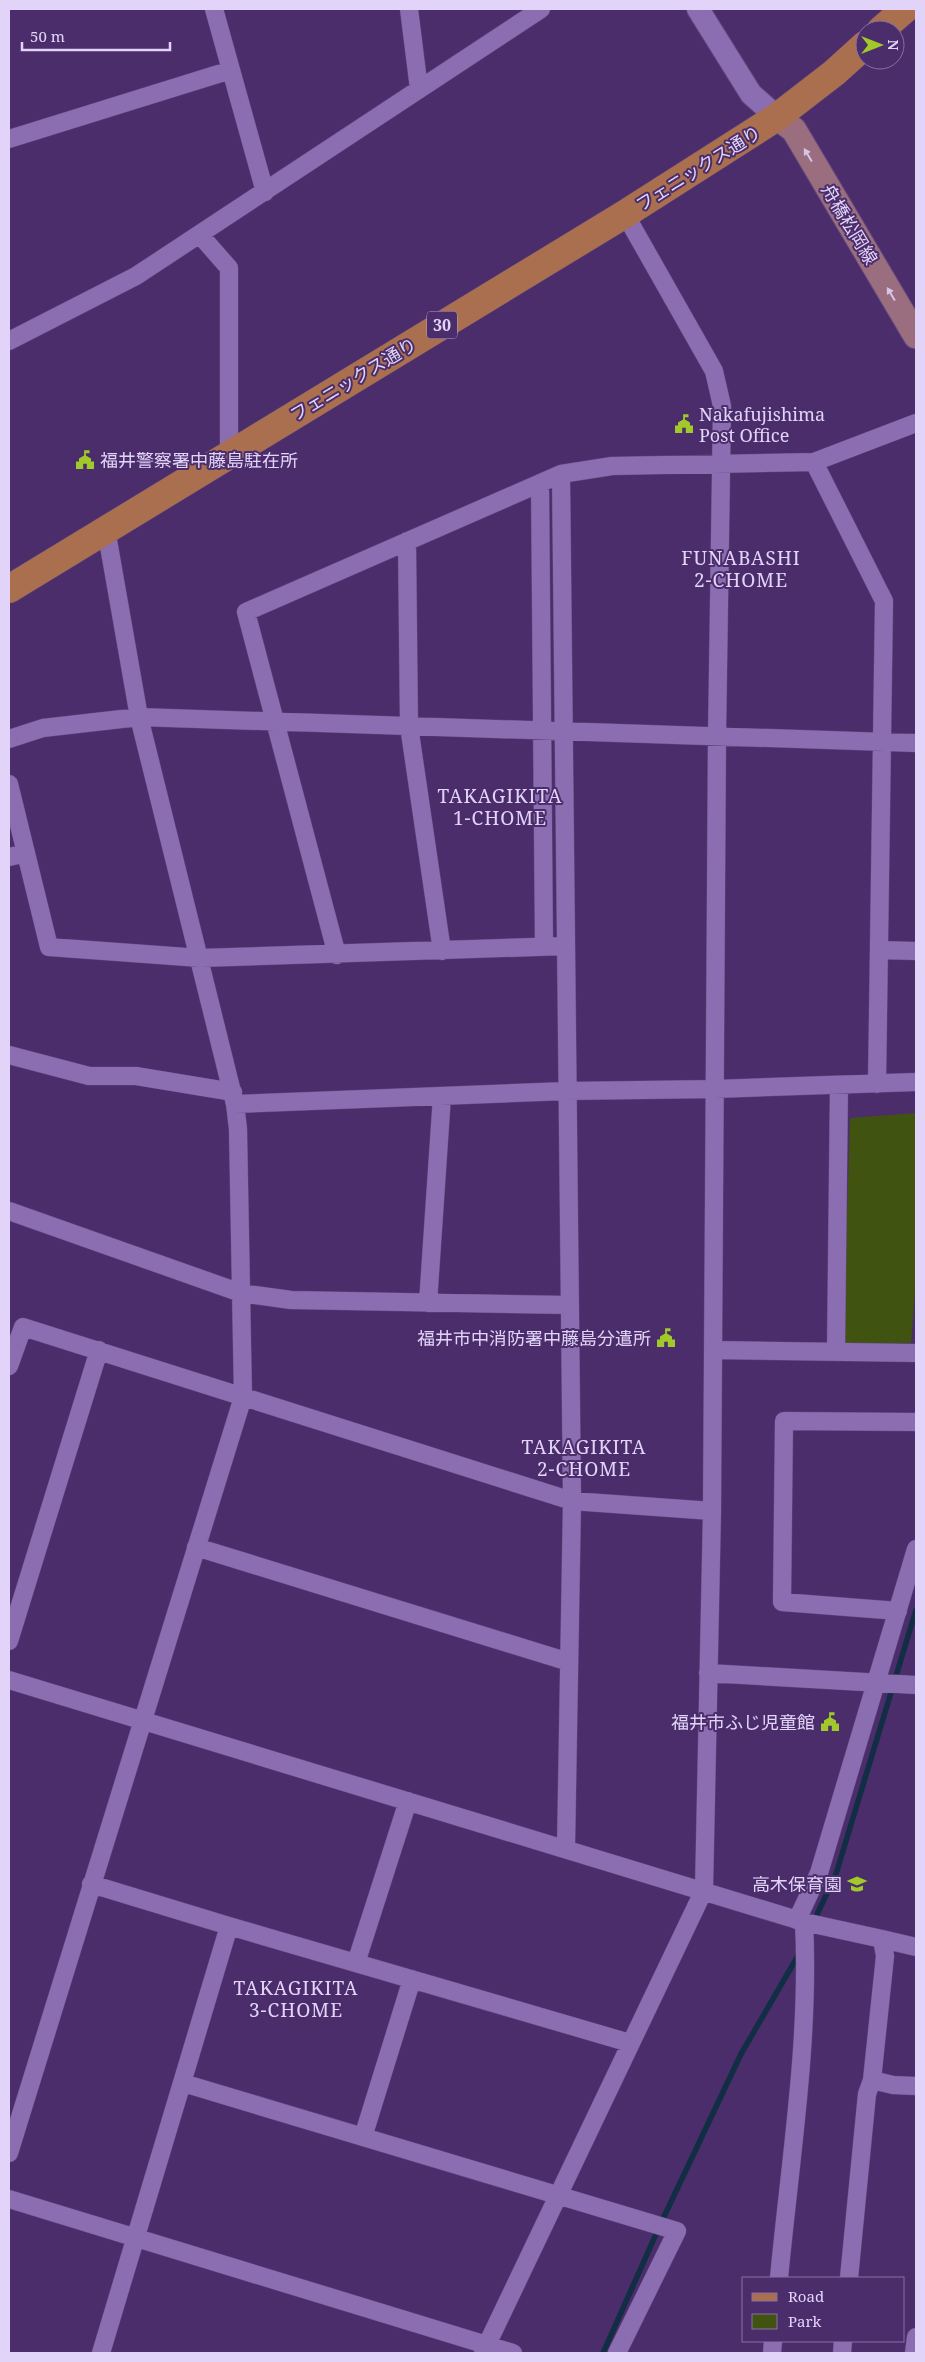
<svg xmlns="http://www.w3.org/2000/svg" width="925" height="2362" font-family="'Noto Serif','Noto Sans JP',serif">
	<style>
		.green { fill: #415311 }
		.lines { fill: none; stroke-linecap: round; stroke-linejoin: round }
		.stream { stroke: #112e44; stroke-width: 5.5 }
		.minor-casing { stroke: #62487d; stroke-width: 19 }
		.tertiary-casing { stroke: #62487d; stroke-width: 24 }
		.secondary-casing { stroke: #62487d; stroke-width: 27 }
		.primary-casing { stroke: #62487d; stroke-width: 29 }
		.minor { stroke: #8b6db1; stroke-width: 18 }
		.tertiary { stroke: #8b6db1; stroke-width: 22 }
		.secondary { stroke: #9a6e7f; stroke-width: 25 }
		.primary { stroke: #a96f4e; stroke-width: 28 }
		.oneway { fill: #d7c5e7 }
		.labels { text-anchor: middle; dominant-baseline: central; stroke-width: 4; stroke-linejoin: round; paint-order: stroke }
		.shield { fill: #4a2d6a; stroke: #b4a2ce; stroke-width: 1 }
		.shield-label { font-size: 16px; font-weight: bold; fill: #e2d4f9 }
		.street-label { font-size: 18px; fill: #e2d4f9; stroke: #4a2d6a }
		.poi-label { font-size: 18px; fill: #e2d4f9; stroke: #4a2d6a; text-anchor: end }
		.neighbourhood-label { font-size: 19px; letter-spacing: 1px; fill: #e2d4f9; stroke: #4a2d6a }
	</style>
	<rect width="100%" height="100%" fill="#4a2d6a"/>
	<path class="green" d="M916,1113V1280L911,1343H843L850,1118Z"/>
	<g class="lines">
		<path class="stream" d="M813,1923L836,1874L916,1610
			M603,2353L661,2223L741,2054L799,1954"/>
		<g class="minor-casing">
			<path id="minor" d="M214,9L265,192
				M409,9L419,89
				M9,139L231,70
				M200,235L229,268V454
				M9,341L136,276L541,9
				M814,462L916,423
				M561,474L572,1501L566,1848
				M540,483L544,947
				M407,541L409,726L442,951
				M9,739L43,728L139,717L916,743
				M9,784L49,947L200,958L565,946
				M9,857L26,853
				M879,950L916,951
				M337,955L246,612L561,474L612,466L814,462L884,601L877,1084
				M9,1055L89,1076H136L233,1092
				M235,1104L566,1091L715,1089L916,1082
				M9,1211L241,1293L291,1300L570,1305
				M428,1303L442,1096
				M713,1350L916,1353
				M836,1352L839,1085
				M9,1366L23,1327L572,1501L712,1511
				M196,1547L569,1662
				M898,1611L782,1602L784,1421L916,1422
				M9,1641L99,1350
				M708,1673L916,1685
				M9,1680L804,1922L882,1939L885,1956L872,2080L893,2085L916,2086
				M91,1884L229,1926L630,2043
				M797,1920L819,1873L916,1549
				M882,1939L916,1947
				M356,1963L408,1801
				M183,2083L677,2231L617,2353
				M363,2137L412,1979
				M9,2153L243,1397L238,1129L235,1104L139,717L106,529
				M9,2199L513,2353
				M779,2278C790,2161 810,2040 804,1922
				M849,2278L867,2094L872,2080
				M101,2353L229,1926
				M483,2353L704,1890L712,1511L717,737L722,406L714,371L625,214
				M772,2353L773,2341
				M842,2353L843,2341
				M914,2353L916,2337"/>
		</g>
		<g class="tertiary-casing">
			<path id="tertiary" d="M698,9L751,94L777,117"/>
		</g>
		<g class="secondary-casing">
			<path id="secondary" d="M777,117L794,130L916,336"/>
		</g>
		<g class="primary-casing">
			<path id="primary" d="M881,30L905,9
				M9,589L625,214L777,117L834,73L865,45"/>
		</g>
		<use href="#minor" class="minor"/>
		<use href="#tertiary" class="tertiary"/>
		<use href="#secondary" class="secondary"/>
		<use href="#primary" class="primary"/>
	</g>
	<defs><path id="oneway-solid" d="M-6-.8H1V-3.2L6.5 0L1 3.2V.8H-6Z" transform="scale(1.25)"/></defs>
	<g class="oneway">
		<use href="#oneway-solid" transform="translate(808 155) rotate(-121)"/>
		<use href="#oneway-solid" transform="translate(891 294) rotate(-121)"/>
	</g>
	<defs>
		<g id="civic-bare" transform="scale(1.5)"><path d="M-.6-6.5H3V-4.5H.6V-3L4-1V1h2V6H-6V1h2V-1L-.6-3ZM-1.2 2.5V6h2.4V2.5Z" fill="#a1c92a" stroke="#4a2d6a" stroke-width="2.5" paint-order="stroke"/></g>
		<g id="school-bare" transform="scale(1.5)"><path d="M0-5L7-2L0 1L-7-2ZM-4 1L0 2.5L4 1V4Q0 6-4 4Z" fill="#a1c92a" stroke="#4a2d6a" stroke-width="2.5" paint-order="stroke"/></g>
	</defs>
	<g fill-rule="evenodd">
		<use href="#civic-bare" x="684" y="424"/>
		<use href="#civic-bare" x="85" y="460"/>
		<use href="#civic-bare" x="666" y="1338"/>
		<use href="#civic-bare" x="830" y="1722"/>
		<use href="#school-bare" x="857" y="1884"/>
	</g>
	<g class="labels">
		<rect class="shield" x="427" y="311.5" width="30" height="27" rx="4"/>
		<g class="shield-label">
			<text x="442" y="325">30</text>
		</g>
		<g class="street-label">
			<text transform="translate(698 168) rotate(-32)">フェニックス通り</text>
			<text transform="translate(850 224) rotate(59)">舟橋松岡線</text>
			<text transform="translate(353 379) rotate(-31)">フェニックス通り</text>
		</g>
		<g class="poi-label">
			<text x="699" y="414" text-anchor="start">Nakafujishima<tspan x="699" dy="21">Post Office</tspan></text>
			<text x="100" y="460" text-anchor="start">福井警察署中藤島駐在所</text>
			<text x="651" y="1338">福井市中消防署中藤島分遣所</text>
			<text x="815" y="1722">福井市ふじ児童館</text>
			<text x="842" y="1884">高木保育園</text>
		</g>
		<g class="neighbourhood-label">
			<text x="741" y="558">FUNABASHI<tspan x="741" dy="22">2-CHOME</tspan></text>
			<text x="500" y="796">TAKAGIKITA<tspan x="500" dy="22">1-CHOME</tspan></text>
			<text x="584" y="1447">TAKAGIKITA<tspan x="584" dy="22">2-CHOME</tspan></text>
			<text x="296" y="1988">TAKAGIKITA<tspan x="296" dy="22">3-CHOME</tspan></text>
		</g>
	</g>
	<rect width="925" height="2362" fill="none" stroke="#e2d4f9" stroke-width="20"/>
	<rect x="742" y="2277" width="162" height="65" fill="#4a2d6a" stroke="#8770a3"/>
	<rect x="752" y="2293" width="25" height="8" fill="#a96f4e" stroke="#8770a3"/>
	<text x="788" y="2302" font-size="15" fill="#e2d4f9">Road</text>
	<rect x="752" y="2314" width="25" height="15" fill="#415311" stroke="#8770a3"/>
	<text x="788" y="2327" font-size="15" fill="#e2d4f9">Park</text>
	<g transform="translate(880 45) rotate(90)"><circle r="24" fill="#4a2d6a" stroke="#8770a3"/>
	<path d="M0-4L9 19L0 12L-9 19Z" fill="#a1c92a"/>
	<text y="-8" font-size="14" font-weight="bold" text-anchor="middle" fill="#e2d4f9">N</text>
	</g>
	<path d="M22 42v8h148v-8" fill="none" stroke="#e2d4f9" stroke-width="2.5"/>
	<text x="30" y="42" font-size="15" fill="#e2d4f9" stroke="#4a2d6a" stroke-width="4" paint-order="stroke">50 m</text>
</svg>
